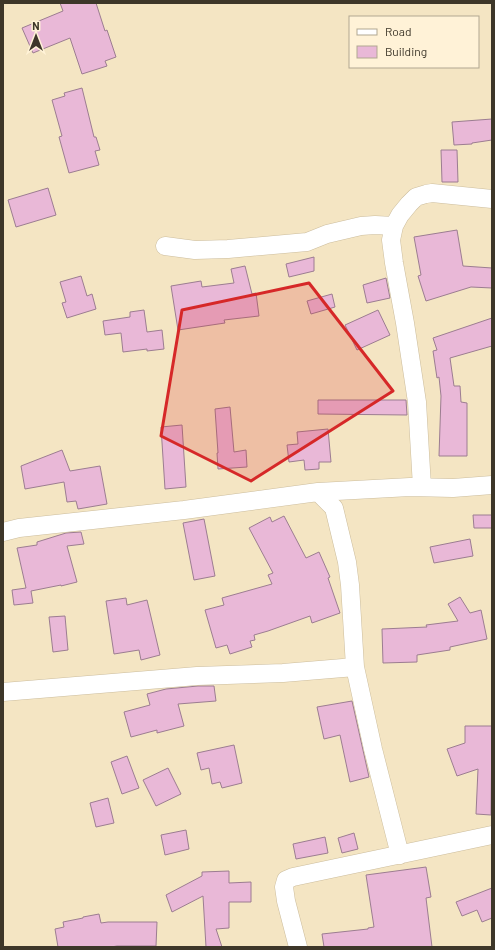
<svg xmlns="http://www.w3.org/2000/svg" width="495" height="950" font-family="Barlow,sans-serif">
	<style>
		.building { fill: #e9b8d7; stroke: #9c7d91 }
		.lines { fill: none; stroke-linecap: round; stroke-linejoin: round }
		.street-casing { stroke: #ccbd9d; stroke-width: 19 }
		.street { stroke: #fff; stroke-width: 18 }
		.marked { fill: #d62828; fill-opacity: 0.2; stroke: #d62828; stroke-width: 3; stroke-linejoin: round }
	</style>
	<rect width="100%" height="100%" fill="#f4e5c3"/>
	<path class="building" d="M60,3H96L105,31L107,30L116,57L105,61L107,66L82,74L70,38L33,53L22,28L63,11Z
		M82,88L94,137H96L100,150L95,151L99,165L69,173L59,137L62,136L52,100L65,96L64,93Z
		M492,119V140L472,143V144L454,145L452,122Z
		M441,150H457L458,182H442Z
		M48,188L56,215L16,227L8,200Z
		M457,230L463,266L492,268V288L471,287L426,301L418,276L421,275L414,237Z
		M314,257V271L289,277L286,264Z
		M245,266L252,294L256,293L259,316L224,320L225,323L178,330L171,286L201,281L202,287L234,283L231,269Z
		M81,276L87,296L92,294L96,309L67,318L62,303L66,302L60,282Z
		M386,278L390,298L367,303L363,285Z
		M332,294L335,307L311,314L307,301Z
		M144,310L147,332L162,330L164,349L147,351V349L123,352L121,333L105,335L103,321L130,317V312Z
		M378,310L390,335L357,350L345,325Z
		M492,318V346L450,358L454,386H460L461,402L467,403V456H439L441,396L439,377L437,378L433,351L437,350L433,338Z
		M318,400H406L407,415L318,414Z
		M230,407L234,452L246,450L247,467L218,469L217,453H218L215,409Z
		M182,425L186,487L165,489L161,427Z
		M328,429L331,462H319V469L305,470L304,460L289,462L287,445L298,444L297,432Z
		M62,450L70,471L100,466L107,504L78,509L76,501L67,502L64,482L25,489L21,466Z
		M473,515H492V528H474Z
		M284,516L306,558L319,552L330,577L328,578L340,613L312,623L310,616L268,631L254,635L255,640L250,641L252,647L230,654L227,645L216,648L205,610L224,605L222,598L272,584L268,575L273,573L249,528L270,517L272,522Z
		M204,519L215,576L194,580L183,523Z
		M81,532L84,544L67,546L77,582L61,586V585L31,591L33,603L14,605L12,590L26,588L17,548L37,545V542L66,533Z
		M470,539L473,556L434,563L430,547Z
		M460,597L470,613L481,610L487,639L450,647V650L417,655V662L383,663L382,629L427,627L426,625L458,621L448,604Z
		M126,598L127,605L147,600L160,655L141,660L139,650L114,654L106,601Z
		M65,616L68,650L53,652L49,617Z
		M198,686H214L216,701L178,704L184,726L157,733V730L131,737L124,712L150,705L147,694L166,689Z
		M352,701L369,777L350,782L340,735L324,739L317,707Z
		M465,726H492L491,815L476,814L478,769L457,776L447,749L465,743Z
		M234,745L242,783L222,788L220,782L212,784L209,768L201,770L197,753Z
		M127,756L139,788L122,794L111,762Z
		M168,768L181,794L156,806L143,780Z
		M108,798L114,823L96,827L90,803Z
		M186,830L189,849L165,855L161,835Z
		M354,833L358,849L342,853L338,838Z
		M325,837L328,853L296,859L293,844Z
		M426,867L431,897L426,898L432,947H324L322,934L368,929V928L374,927L366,875Z
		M229,871V883L251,882V902H229V928L216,929L222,947H206L203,896L172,912L166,895L202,876V872Z
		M492,888V918L482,922L477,910L462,916L456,902Z
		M99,914L101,923L108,922H157L156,946H117L111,947H58L55,929L64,927L63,922L83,918V917Z"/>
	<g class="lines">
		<g class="street-casing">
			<path id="street" d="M165,246L195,250L228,249L307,242L327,234L361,226L375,225L394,226
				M422,487L417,402L405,323L394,263L391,240L394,226L400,215L409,204L416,197L426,194L432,193L492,199
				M3,532L19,528L184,510L318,492L410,487L453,488L492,485
				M355,667L373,749L400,855
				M3,692L197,676L283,673L355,667L350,585L347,562L334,508L318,492
				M298,947L286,901L284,887L286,880L293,877L492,835"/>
		</g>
		<use href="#street" class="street"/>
	</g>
	<path class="marked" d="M309,283L393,391L251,481L161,436L182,310Z"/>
	<rect width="495" height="950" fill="none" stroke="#3d3629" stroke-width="8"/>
	<rect x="349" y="16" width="130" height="52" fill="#fff2d7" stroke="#b1a791"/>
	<rect x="357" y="29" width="20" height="6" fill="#ffffff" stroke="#b1a791"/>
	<text x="385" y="36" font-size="12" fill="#3d3629">Road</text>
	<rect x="357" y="46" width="20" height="12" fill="#e9b8d7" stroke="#b1a791"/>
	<text x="385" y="56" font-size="12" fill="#3d3629">Building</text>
	<g transform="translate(36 36)" stroke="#fff2d7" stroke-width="3" paint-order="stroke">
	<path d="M0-3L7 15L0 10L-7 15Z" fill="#3d3629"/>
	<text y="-6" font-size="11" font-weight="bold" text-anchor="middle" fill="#3d3629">N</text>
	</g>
</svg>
